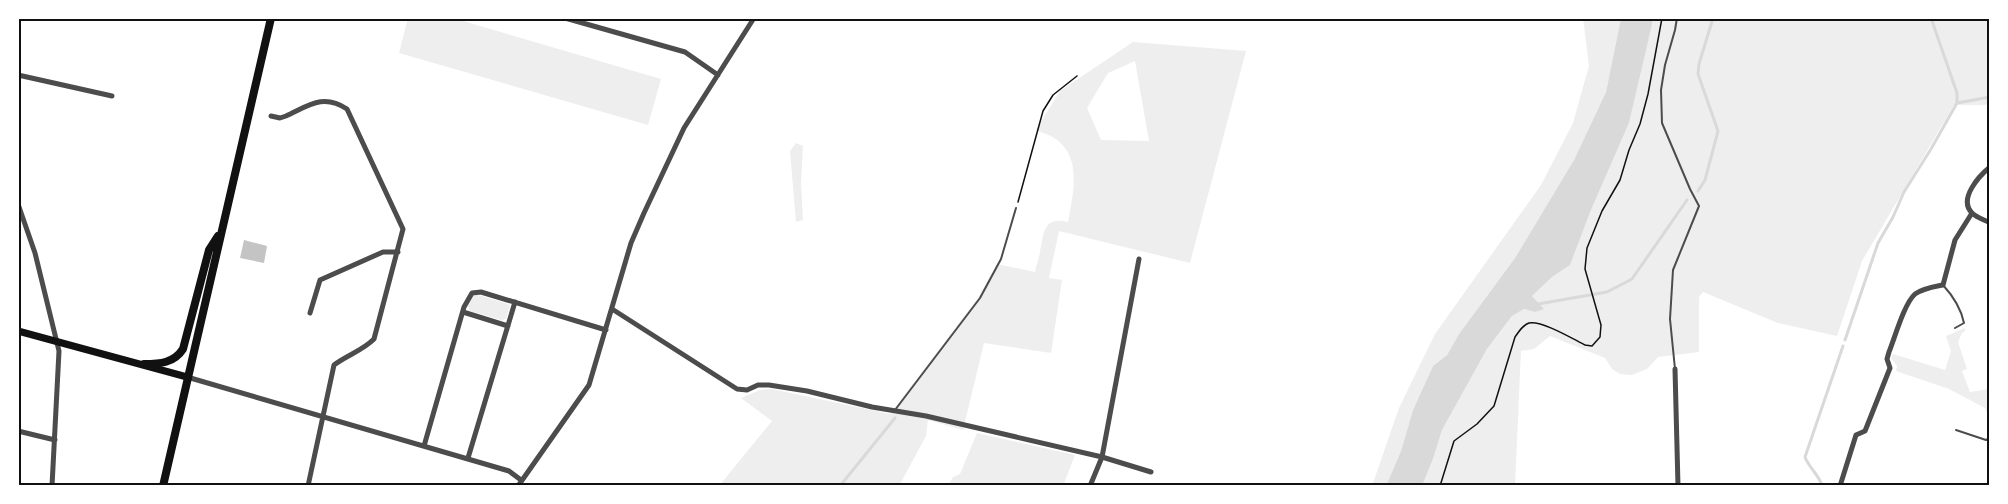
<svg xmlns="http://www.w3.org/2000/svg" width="2008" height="504" font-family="Manrope,sans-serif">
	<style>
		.green { fill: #eee; fill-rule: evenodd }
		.water { fill: #d9d9d9 }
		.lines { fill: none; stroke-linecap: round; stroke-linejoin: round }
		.stream { stroke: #d9d9d9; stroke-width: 3 }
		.building { fill: #c4c4c4 }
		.path { stroke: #111; stroke-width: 1.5 }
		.service { stroke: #4c4c4c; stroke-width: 2 }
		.minor { stroke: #4c4c4c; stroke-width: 5 }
		.secondary { stroke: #111; stroke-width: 7 }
		.primary { stroke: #111; stroke-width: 8 }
		.neatline { fill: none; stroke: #111; stroke-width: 2 }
	</style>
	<rect width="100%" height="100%" fill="#fff"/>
	<path class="green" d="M408,18H453L661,79L648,125L399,53Z
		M1583,18H1621L1606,92L1574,160L1515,258L1459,334L1447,355L1433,366L1413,410L1401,451L1386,486H1372L1399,408L1435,334L1541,185L1573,123L1589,66Z
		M1652,18H1990V103L1985,105H1954L1862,261L1837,336L1778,323L1703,292L1699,297V352L1658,357L1647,369L1632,375L1620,374L1612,369L1605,358L1550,336L1534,349L1521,351L1515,486H1422L1433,459L1442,430L1487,349L1512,316L1524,309L1535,312L1539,304L1532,296L1552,277L1570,265L1591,210L1629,123Z
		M1133,42L1246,51L1190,263L1059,231L1049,278L1062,280L1051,353L984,343L963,430L928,420L926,436L899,486H719L772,421L741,398L760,390L772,389L890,414L978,298L997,264L1035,272C1036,265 1039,259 1040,252C1044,233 1043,216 1068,222C1073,194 1083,156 1054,138C1049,134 1042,133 1036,130L1060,91ZM1135,61L1149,141L1101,140L1087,108L1108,73Z
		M796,143L803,146L801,183L803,220L796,222L790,151Z
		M475,294L508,304L510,306L506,319L501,320L470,311L468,306L469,299Z
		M1965,328V331L1962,333L1958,342L1967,369L1962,371L1970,392L1989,389L1990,418L1985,408L1949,389L1896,371L1897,366L1891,358L1893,354L1945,370L1951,351L1946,336Z
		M977,433L1075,455L1063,486H948L953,477L960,474Z"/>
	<path class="water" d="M1621,18H1652V24L1629,123L1591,210L1570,265L1552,277L1532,296L1544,309L1535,312L1524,309L1512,316L1487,349L1442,430L1433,459L1422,486H1386L1401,451L1413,410L1433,366L1447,355L1459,334L1515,258L1574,160L1606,92Z"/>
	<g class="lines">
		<path class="stream" d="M1957,103L1990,97
			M1698,191L1705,180L1718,131L1698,74L1699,64L1713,18
			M1538,304L1607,292L1632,279L1687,200
			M1845,340L1878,243L1893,217L1904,192L1931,149L1957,103V93L1931,18
			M840,486L895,418
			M1822,486C1820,476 1809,468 1805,457L1843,346"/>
	</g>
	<path class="building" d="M244,240L267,246L264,263L240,258Z"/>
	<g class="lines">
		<path class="path" d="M1018,202L1043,111L1053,95L1077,76
			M1440,486L1454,441L1477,424L1494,406L1515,337C1519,331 1523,325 1529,323C1541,320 1573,339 1585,345L1592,346L1600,337L1601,325L1585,269L1587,248L1602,211L1620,180L1629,150L1640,124L1648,94L1662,18"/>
		<path class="service" d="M1943,285C1953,296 1961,308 1964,323L1955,328
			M1675,369L1670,319L1673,270L1699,206L1690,189L1662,123L1661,90L1665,65L1675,30L1677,18
			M895,410L980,298L1001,259L1016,208
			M1956,430L1986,440L1990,438"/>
		<path class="minor" d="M565,18L685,52L718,75
			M18,75L112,96
			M271,116L280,118L286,116C308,106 323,93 347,109L403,229L374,339C362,351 347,355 334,365L308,486
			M1990,167C1979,176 1958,199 1972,213C1977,218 1985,220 1990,223
			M18,204L35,253L59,351L52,486
			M612,309L737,389L747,390L758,385H769L807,391L872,407L926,416L1102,457L1151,472
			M463,312L508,326
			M310,313L320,280L383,252H398
			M1675,369L1678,486
			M187,377L509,471L521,480
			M18,431L55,440
			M424,446L464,307L472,293L481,292L606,330
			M468,458L515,302
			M518,486L589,385L631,243L644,213L684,128L754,18
			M1090,486L1102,457L1139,259
			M1840,486L1856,435L1865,431L1890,368L1887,359L1889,352C1895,337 1904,304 1915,294C1924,288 1933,287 1943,285L1955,240L1972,213"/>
		<path class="secondary" d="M18,331L187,377"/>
		<path class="primary" d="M144,364C160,364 174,363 183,349L209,250L218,236
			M163,486L271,18"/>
	</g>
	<rect width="2008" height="504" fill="none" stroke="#ffffff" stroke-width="39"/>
	<rect x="20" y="20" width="1968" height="464" class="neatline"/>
</svg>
